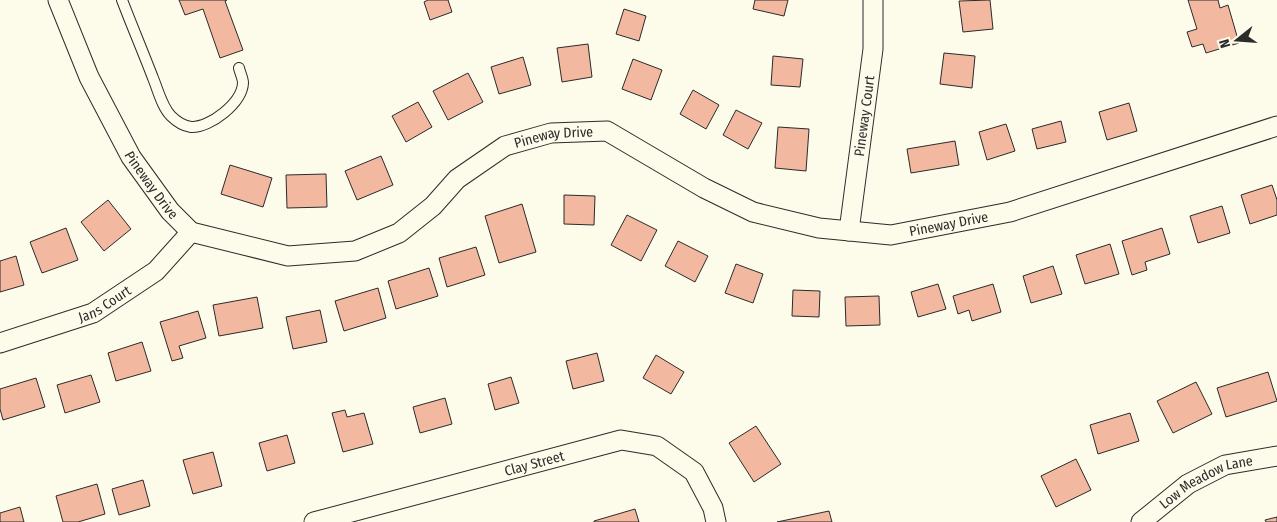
<svg xmlns="http://www.w3.org/2000/svg" width="1277" height="522" font-family="'Fira Sans Condensed',sans-serif">
	<style>
		.building { fill: #f2b8a0; stroke: #2b2b2b }
		.lines { fill: none; stroke-linecap: round; stroke-linejoin: round }
		.service-casing { stroke: #2b2b2b; stroke-width: 12 }
		.minor-casing { stroke: #2b2b2b; stroke-width: 21 }
		.service { stroke: #fdfbea; stroke-width: 10 }
		.minor { stroke: #fdfbea; stroke-width: 19 }
		.labels { text-anchor: middle; dominant-baseline: central; stroke-width: 4; stroke-linejoin: round; paint-order: stroke }
		.street-label { font-size: 14px; fill: #2b2b2b; stroke: #fdfbea }
	</style>
	<rect width="100%" height="100%" fill="#fdfbea"/>
	<path class="building" d="M179,0H227L225,1L243,50L220,58L203,9L185,15Z
		M428,0H448L452,12L430,20L424,2Z
		M755,0H788L784,16L753,9Z
		M990,0L993,29L963,32L959,1Z
		M1188,0H1218L1220,8L1228,5L1239,43L1206,53L1203,44L1192,47L1187,32L1197,29Z
		M624,9L646,16L639,41L616,34Z
		M588,44L592,77L562,82L557,48Z
		M944,53L975,56L972,88L940,84Z
		M773,56L803,59L800,87L771,85Z
		M523,57L531,85L499,94L491,67Z
		M633,59L662,70L651,100L622,89Z
		M468,73L483,102L448,120L433,91Z
		M693,90L719,105L706,129L680,114Z
		M418,102L432,127L406,142L392,116Z
		M1129,103L1137,131L1107,140L1099,112Z
		M736,110L762,123L748,149L723,135Z
		M1061,121L1066,142L1037,149L1032,129Z
		M1006,124L1015,151L987,160L979,132Z
		M778,127L809,129L806,171L775,168Z
		M955,141L959,165L911,173L907,149Z
		M381,156L393,185L357,200L345,171Z
		M230,165L272,178L263,207L221,194Z
		M326,174L327,207L287,208L286,175Z
		M1272,185L1277,200V215L1250,224L1241,195Z
		M564,195L595,196L594,225L564,224Z
		M108,200L131,229L104,251L81,222Z
		M522,204L536,252L499,263L485,216Z
		M1222,206L1230,233L1198,243L1190,216Z
		M627,215L657,230L641,261L611,245Z
		M66,228L78,260L42,273L30,242Z
		M1162,228L1170,254L1145,262L1147,270L1132,275L1122,241Z
		M678,241L708,256L695,282L665,266Z
		M1110,244L1119,274L1085,284L1076,255Z
		M476,247L485,275L447,287L439,258Z
		M16,256L24,285L0,292V261Z
		M736,264L763,274L753,303L725,293Z
		M1053,266L1062,294L1031,303L1023,276Z
		M429,268L438,296L396,309L388,281Z
		M938,284L946,309L918,317L911,292Z
		M993,284L1001,312L972,321L969,310L958,314L953,296Z
		M378,288L386,318L344,331L335,301Z
		M793,290L820,291L819,317L792,316Z
		M879,296L880,325L846,326L845,297Z
		M257,297L263,328L219,336L213,305Z
		M320,310L327,342L293,349L286,317Z
		M198,311L206,338L179,346L183,358L172,361L160,322Z
		M142,342L151,371L116,381L108,353Z
		M597,353L604,381L573,389L566,361Z
		M656,355L684,372L671,394L643,378Z
		M1268,372L1277,401L1226,417L1217,388Z
		M91,375L100,402L65,413L57,385Z
		M511,377L519,403L495,410L488,384Z
		M36,378L45,407L3,420L0,409V389Z
		M1196,382L1212,414L1173,433L1157,401Z
		M445,398L452,424L420,433L413,407Z
		M345,410L347,417L364,413L373,444L343,452L332,413Z
		M1130,413L1139,441L1098,454L1090,425Z
		M756,426L781,464L754,482L729,443Z
		M287,435L295,463L267,471L259,443Z
		M213,452L222,486L193,494L183,460Z
		M1076,459L1091,490L1056,507L1041,476Z
		M143,480L150,506L119,515L112,489Z
		M97,484L105,514L78,522H63L56,496Z
		M20,507L24,522H0V513Z
		M635,509L639,522H594V521Z
		M829,511L832,522H777Z
		M1277,517V522H1266L1265,520Z"/>
	<g class="lines">
		<g class="service-casing">
			<path id="service" d="M122,0C132,26 143,52 153,78C158,90 162,107 171,116C176,121 184,126 191,127C210,128 242,103 243,83C243,78 240,73 239,68"/>
		</g>
		<g class="minor-casing">
			<g id="minor">
				<path id="s1" d="M58,0L89,77L131,157L170,211L191,232L288,256L355,251L399,233L433,206L457,179L505,146L551,133L607,131L704,188L753,212L819,228L891,235L1010,212L1277,126"/>
				<path id="s2" d="M849,231L873,49V0"/>
				<path id="s3" d="M0,343L93,313L156,271L191,232"/>
				<path id="s4" d="M314,522L621,440L657,446L694,472L713,508L716,522"/>
				<path id="s5" d="M1141,522L1188,484L1225,465L1277,456"/>
			</g>
		</g>
		<use href="#service" class="service"/>
		<use href="#minor" class="minor"/>
	</g>
	<g class="labels">
		<g class="street-label">
			<text stroke="none"><textPath href="#s2" startOffset="116">Pineway Court</textPath></text>
			<text stroke="none"><textPath href="#s1" startOffset="672">Pineway Drive</textPath></text>
			<text stroke="none"><textPath href="#s1" startOffset="208">Pineway Drive</textPath></text>
			<text stroke="none"><textPath href="#s1" startOffset="1092">Pineway Drive</textPath></text>
			<text stroke="none"><textPath href="#s3" startOffset="112">Jans Court</textPath></text>
			<text stroke="none"><textPath href="#s4" startOffset="228">Clay Street</textPath></text>
			<text stroke="none"><textPath href="#s5" startOffset="78">Low Meadow Lane</textPath></text>
		</g>
	</g>
	<g transform="translate(1237 40) rotate(253)" stroke="#fdfbea" stroke-width="4" paint-order="stroke">
	<path d="M0-4L9 19L0 12L-9 19Z" fill="#2b2b2b"/>
	<text y="-8" font-size="14" font-weight="bold" text-anchor="middle" fill="#2b2b2b">N</text>
	</g>
</svg>
